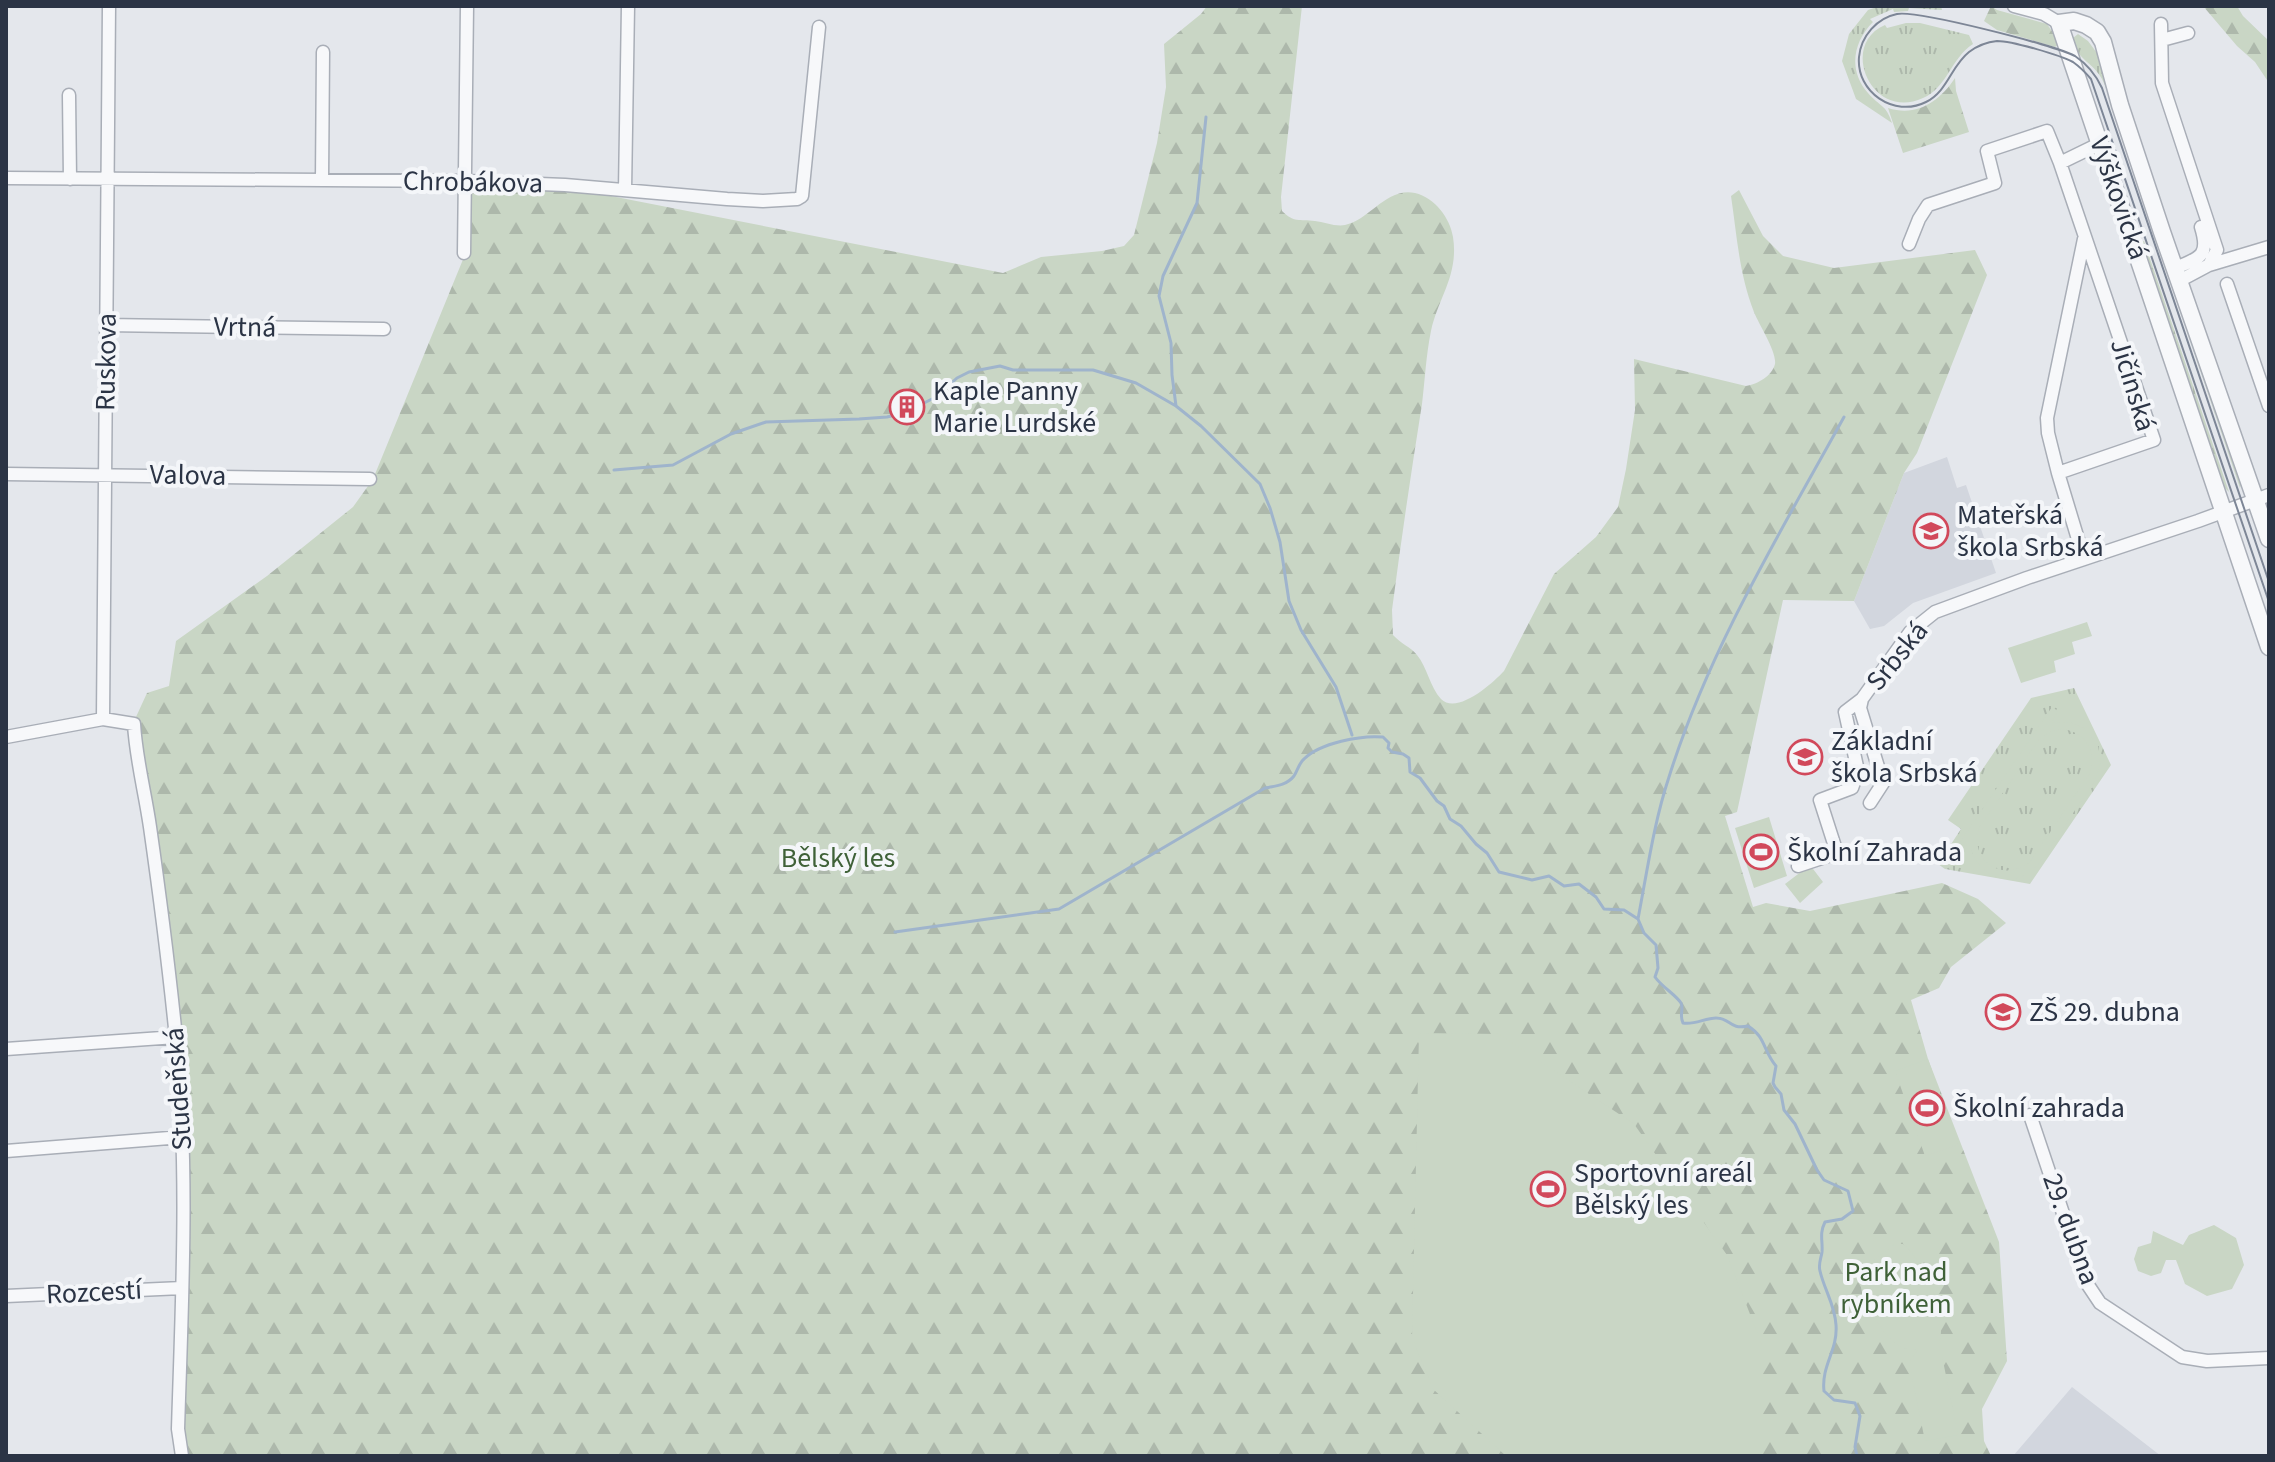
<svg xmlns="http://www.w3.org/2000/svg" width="2275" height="1462" font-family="'Source Sans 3',sans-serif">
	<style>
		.built { fill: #d2d6de }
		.grass { fill: url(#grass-tufts) }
		.forest { fill: url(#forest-firs) }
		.park { fill: #c9d6c5; fill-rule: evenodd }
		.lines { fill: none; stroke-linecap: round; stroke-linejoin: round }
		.stream { stroke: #9fb4cc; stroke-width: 3 }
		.minor-casing { stroke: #a9aeb7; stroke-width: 15 }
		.tertiary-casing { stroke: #a9aeb7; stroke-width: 19 }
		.minor { stroke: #f7f8fa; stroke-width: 12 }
		.tertiary { stroke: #f7f8fa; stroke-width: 16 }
		.tram { stroke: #7d8696; stroke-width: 2 }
		.labels { text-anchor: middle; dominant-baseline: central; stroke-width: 8; stroke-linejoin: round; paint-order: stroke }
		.street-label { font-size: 28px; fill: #2b3445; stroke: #f4f6f9 }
		.poi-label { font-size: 28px; fill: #2b3445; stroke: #f4f6f9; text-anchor: start }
		.park-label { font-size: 28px; fill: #3f6138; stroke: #f4f6f9 }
	</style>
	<defs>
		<pattern id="grass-tufts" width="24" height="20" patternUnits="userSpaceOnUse" patternTransform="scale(2)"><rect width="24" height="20" fill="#c9d6c5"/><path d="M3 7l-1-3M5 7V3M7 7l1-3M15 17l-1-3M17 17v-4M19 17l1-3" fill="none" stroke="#adb8ab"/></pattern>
		<pattern id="forest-firs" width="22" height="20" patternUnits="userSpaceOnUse" patternTransform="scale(2)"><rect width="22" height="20" fill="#c9d6c5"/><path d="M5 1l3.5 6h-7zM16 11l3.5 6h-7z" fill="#adb8ab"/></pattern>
	</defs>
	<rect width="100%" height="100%" fill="#e4e7ec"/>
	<path class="built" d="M1947,457L1957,488L1966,485L1996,573L1913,603L1884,626L1870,629L1854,601L1904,473Z
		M2072,1387L2161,1456H2013Z"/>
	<path class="grass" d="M1880,6H1941L1942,10L1909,8L1908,11L1894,12L1893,9L1870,19L1873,22C1853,42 1848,71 1868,93C1880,107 1886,104 1892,123L1856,99L1842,61L1849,34L1868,10Z
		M1906,23H1920L1969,35L1973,44C1951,58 1947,88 1923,98C1872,122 1838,45 1885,25L1887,28Z
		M2078,34L2088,41L2097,53L2132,158L2129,160C2120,134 2114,104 2102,79C2093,62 2073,57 2073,38Z
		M2159,236L2242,481L2240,488L2155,237Z
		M2144,241L2229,492L2222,485L2140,242Z
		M2074,688L2111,765L2030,884L1945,869L1938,864L1961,829L1948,820L2031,698Z"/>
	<path class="forest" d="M1207,6H1302L1281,197L1282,211C1294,223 1299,219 1315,221C1324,222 1336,227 1345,225C1370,220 1386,187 1415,193C1435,198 1450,218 1453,237C1459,275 1438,298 1431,331C1426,355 1425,380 1422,404C1411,473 1401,541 1392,610L1393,635C1401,644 1411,647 1417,655C1427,667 1430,687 1441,699C1457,715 1492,684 1504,671L1554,574L1596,537L1618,507L1626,469L1635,410L1634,359L1746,386C1758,384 1772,376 1775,364C1777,352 1759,325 1754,312C1739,274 1737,236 1731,196L1739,190L1763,236L1783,256L1834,268L1975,250L1987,275L1917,453L1904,473L1854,601L1783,600L1737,812L1725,816L1753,907L1766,903L1810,911L1942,883L1978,899L2006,923L1951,967L1939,988L1911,1000L1928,1059L1999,1242L2007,1361L1982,1409L1984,1441L1991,1456H178L179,1260L176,1105L158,914L130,730L147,693L169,686L176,641L267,576L353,507L373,479L464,257L470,176L565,187L1003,273L1041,257L1102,251L1124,246L1134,235L1157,143L1166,87L1164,44L1201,14Z
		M1991,6L1997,10L2047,24L2060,43L2055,47L1997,30L1984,21Z
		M2203,6H2237L2243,16L2269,41V83L2255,62L2237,46Z
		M1955,78L1956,91L1969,132L1903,153L1888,108C1917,117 1939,102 1955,78Z"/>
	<path class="park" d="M2087,622L2092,636L2072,642L2075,654L2054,661L2056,672L2021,683L2008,648Z
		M2052,707L2058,711L2051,723L2070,722L2084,728L2098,746L2101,761L2094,782L2040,862C2015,893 1977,879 1969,843L1951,868L1945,864ZM2062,729C2085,732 2097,750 2090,773L2030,862C2003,883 1969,862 1979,828L2040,738L2050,732Z
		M1769,817L1787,876L1754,888L1735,828Z
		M1810,865L1823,882L1800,903L1785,884Z
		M1419,1033L1499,1034L1634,1124L1727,1255L1762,1345V1456H1506L1433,1389L1412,1337Z
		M1928,1059L1958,1145L1925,1156L1895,1071Z
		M2214,1225L2236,1238L2244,1265L2232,1289L2207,1296L2185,1284L2176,1260H2166L2161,1273L2151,1276L2138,1271L2134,1259L2138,1247L2151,1243L2153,1231L2183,1245L2189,1235Z
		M1895,1244H1903C1924,1260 1950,1320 1938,1345L1940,1346L1958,1435L1925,1441L1909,1362L1918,1350C1911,1349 1905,1350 1899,1346C1883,1335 1854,1295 1862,1275C1868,1262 1884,1253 1895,1244Z"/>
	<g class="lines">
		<path class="stream" d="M1206,117L1197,203L1163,276L1159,296L1171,343L1172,375L1176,406L1201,426L1260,484L1270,508L1280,542L1289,601L1301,630L1336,687L1352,735
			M614,470L673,465L731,434L766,422L859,419L887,417L904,413L936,397L957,378L969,372L1000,366L1013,370H1093L1136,383L1176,406
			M1638,919C1647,872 1654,822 1669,777C1709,649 1780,533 1844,417
			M895,932L1059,909L1265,788C1276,786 1287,785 1294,776C1298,770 1299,763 1304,759C1320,743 1361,735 1383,737L1389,743L1388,748L1392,752L1403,754L1409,758L1410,772L1420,778L1437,801L1444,806L1450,819L1461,826L1476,844L1487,853L1499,872L1532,880L1549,876L1564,886L1579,884L1596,897L1604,909L1624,910L1638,919L1644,933L1656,945L1658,968L1655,977C1662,987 1676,995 1681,1003C1684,1009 1679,1015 1683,1023C1695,1025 1705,1018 1716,1018C1731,1018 1729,1030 1748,1026C1766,1037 1763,1051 1776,1066L1773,1083L1775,1087L1781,1094L1784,1110L1795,1124L1817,1170L1824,1180L1848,1191L1853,1211L1842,1219L1825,1222C1819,1234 1823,1241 1822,1252C1821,1259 1818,1264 1820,1271C1824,1289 1835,1305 1836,1325C1838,1350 1821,1366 1824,1391L1834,1400L1855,1403L1860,1416L1855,1447L1857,1456"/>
		<g class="minor-casing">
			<path id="minor" d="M2014,6L2044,14L2059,23
				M2161,24L2162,83L2217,250L2209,265L2179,281
				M2162,40L2188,33
				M69,95L70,179
				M6,178L466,181L565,185L727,199L763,201L797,199L802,196L819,27
				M322,180L323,52
				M625,190L628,6
				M2084,239L2047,418L2048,433L2058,473L2084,559
				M1909,244L1919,219L1928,205L1995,183L1987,151L2047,131L2060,163
				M464,253L467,6
				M2209,265L2269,247
				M2175,268C2200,258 2210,256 2201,227
				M2227,284L2269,406
				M106,325L384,329
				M2058,473L2154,440L2060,163L2101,143
				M6,474L370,479
				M103,719L109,6
				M6,737L103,719L134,724C136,759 145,792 150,827C160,897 169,968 176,1038C189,1168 182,1299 178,1429L182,1456
				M1870,803L1883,783L1860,708L1862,699L1910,632L1935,612L2027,578L2198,521L2269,495
				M1798,866L1837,853L1820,800L1852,788L1858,771L1845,712L1862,699
				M6,1049L176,1037
				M2030,1115L2086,1282L2100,1303L2182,1357L2207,1361L2269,1358
				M6,1151L182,1137
				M6,1296L182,1288"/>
		</g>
		<g class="tertiary-casing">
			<path id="tertiary" d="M2269,539L2162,232L2120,105L2103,42L2097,32L2086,25L2074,21L2059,23L2269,647"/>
		</g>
		<use href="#minor" class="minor"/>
		<use href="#tertiary" class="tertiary"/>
		<path class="tram" d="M2269,582L2102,88C2096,75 2087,64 2075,56C2054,45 1917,10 1897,14C1877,18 1861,36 1859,57C1856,92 1894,118 1926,102C1948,91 1951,66 1969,52C1977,46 1987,42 1997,41C2012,41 2060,55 2073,62C2080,67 2086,73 2091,79L2269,602"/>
	</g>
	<defs>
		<g id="building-ring" transform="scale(1.8)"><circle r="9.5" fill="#f4f6f9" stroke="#d1495b" stroke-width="1.5"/><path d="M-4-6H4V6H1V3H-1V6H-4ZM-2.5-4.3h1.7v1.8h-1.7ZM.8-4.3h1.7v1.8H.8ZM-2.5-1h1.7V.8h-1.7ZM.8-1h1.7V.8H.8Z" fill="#d1495b"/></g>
		<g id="school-ring" transform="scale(1.8)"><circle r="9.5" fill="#f4f6f9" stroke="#d1495b" stroke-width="1.5"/><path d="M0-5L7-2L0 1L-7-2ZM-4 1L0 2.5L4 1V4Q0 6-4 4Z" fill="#d1495b"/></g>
		<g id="stadium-ring" transform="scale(1.8)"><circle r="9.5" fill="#f4f6f9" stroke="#d1495b" stroke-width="1.5"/><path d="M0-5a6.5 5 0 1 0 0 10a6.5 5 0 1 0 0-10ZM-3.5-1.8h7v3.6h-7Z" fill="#d1495b"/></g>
	</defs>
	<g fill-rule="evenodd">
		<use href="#building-ring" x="907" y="407"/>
		<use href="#school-ring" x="1931" y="531"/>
		<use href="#school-ring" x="1805" y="757"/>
		<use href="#stadium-ring" x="1761" y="852"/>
		<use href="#school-ring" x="2003" y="1012"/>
		<use href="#stadium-ring" x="1927" y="1108"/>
		<use href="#stadium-ring" x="1548" y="1189"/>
	</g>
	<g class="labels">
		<g class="street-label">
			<text transform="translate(473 182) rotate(1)">Chrobákova</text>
			<text transform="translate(2119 198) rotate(71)">Výškovická</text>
			<text transform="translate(245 327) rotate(1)">Vrtná</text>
			<text transform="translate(106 362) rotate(-89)">Ruskova</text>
			<text transform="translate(2133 385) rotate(73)">Jičínská</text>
			<text transform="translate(188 475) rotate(1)">Valova</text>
			<text transform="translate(1897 656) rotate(-51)">Srbská</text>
			<text transform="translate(178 1089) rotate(-94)">Studeňská</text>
			<text transform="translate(2071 1229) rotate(70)">29. dubna</text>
			<text transform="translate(94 1292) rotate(-3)">Rozcestí</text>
		</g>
		<g class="poi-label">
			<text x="933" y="391">Kaple Panny<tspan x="933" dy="32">Marie Lurdské</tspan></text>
			<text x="1957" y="515">Mateřská<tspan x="1957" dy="32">škola Srbská</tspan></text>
			<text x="1831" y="741">Základní<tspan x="1831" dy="32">škola Srbská</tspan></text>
			<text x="1787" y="852">Školní Zahrada</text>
			<text x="2029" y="1012">ZŠ 29. dubna</text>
			<text x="1953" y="1108">Školní zahrada</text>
			<text x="1574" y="1173">Sportovní areál<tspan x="1574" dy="32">Bělský les</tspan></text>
		</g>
		<g class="park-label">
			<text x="838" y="858">Bělský les</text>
			<text x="1896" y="1272">Park nad<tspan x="1896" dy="32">rybníkem</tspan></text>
		</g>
	</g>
	<rect width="2275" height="1462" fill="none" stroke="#2b3445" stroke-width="16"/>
</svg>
